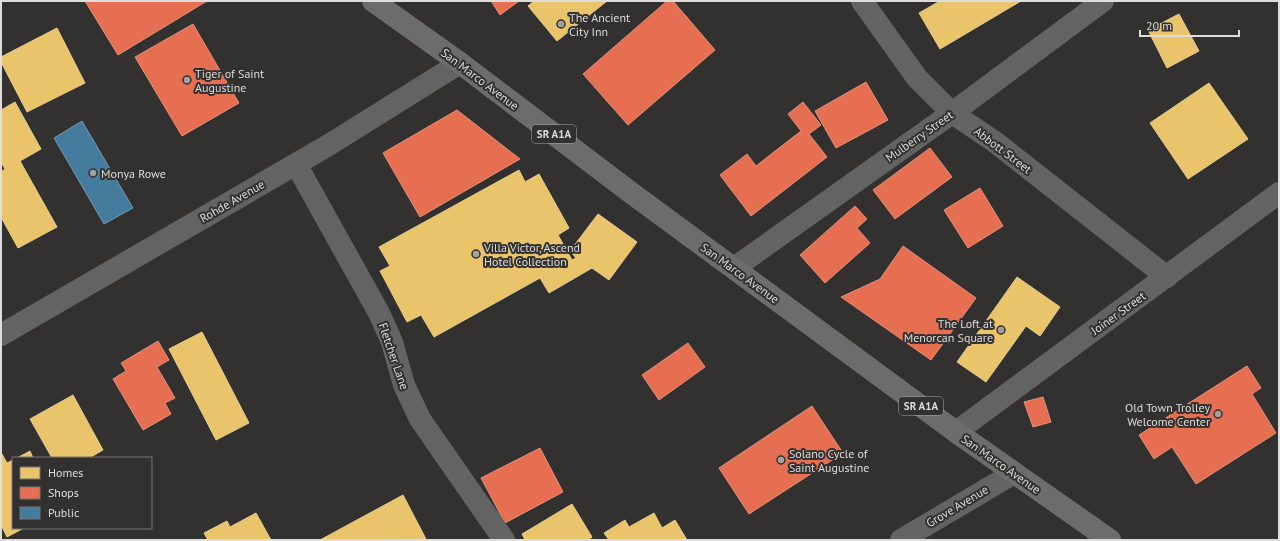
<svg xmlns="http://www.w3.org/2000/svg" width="1280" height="541" font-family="'PT Sans',sans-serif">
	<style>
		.homes { fill: #e9c46a; stroke: #e6cc8c }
		.shops { fill: #e76f51; stroke: #e4907b }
		.public { fill: #457b9d; stroke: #7398b0 }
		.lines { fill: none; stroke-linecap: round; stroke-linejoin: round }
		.minor { stroke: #636363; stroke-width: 22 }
		.primary { stroke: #6d6c6c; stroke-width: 22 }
		.poi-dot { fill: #a2a1a0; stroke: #33312f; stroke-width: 1.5 }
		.labels { text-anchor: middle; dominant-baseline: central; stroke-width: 4; stroke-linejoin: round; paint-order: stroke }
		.shield { fill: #33312f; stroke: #aba9a8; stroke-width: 1 }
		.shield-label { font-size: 11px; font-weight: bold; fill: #dedddc }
		.poi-label { font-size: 12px; fill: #dedddc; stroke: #33312f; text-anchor: start }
		.street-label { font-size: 12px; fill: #dedddc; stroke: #33312f }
	</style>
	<rect width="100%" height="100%" fill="#323130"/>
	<path class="homes" d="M534,1H607L557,41L528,6Z
		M940,1H1021L940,49L919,13Z
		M1179,14L1199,51L1167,68L1148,30Z
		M57,28L85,83L27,112L1,62V57Z
		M1209,83L1248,139L1188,179L1150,123Z
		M15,102L41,149L20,161L57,227L18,248L1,217V172L5,169L1,162V110Z
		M519,170L525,182L539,174L569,228L558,235L572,260L576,258L570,251L598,214L637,242L609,280L592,268L549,293L540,278L434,337L421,315L407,322L380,271L390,266L379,247Z
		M1017,277L1060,307L1040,336L1026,326L986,382L957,362Z
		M202,332L249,423L216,440L169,349Z
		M73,395L103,450L89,458H52L30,419Z
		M30,451L33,458H17Z
		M2,454L7,463L13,460V528H24L7,537L1,525V455Z
		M403,495L426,539L320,540Z
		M572,504L592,537L588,540H525L522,534Z
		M256,513L271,540H208L204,533L227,521L230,527Z
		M654,513L662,528L675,520L687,540H609L604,533L625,520L629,527Z"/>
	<path class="shops" d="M85,1H207L118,55Z
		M491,1H519L500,15Z
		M667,1H673L715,50L628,125L583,74Z
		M193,24L239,103L182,136L135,57Z
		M866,82L888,120L836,148L815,111Z
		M803,102L821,125L809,134L827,157L751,216L720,175L747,154L756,166L801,131L788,114Z
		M457,110L520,159L420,217L383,153Z
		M930,148L952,177L895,219L873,190Z
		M980,188L1003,226L968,248L944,210Z
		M855,206L867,219L857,228L870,243L825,283L800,255Z
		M903,246L976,298L931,360L841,297L880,279Z
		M158,341L169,360L157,367L175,398L165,403L171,414L143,430L113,379L126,371L121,363Z
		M688,343L705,367L659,400L642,375Z
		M1247,366L1261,388L1252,394L1276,433L1196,484L1172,447L1154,459L1139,435Z
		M1043,397L1051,422L1033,427L1024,402Z
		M812,406L843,453L749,514L719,468Z
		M540,448L563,492L505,523L481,478Z"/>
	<path class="public" d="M82,121L133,208L104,224L54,138Z"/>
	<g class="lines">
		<path class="minor" d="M862,1L917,78L952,113L995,142L1167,277
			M296,164L379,313L392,342L404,385L420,419L504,540
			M734,268L952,113L1103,1
			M1,335L327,146L460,63
			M956,432L1279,193
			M901,540L1014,473"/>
		<path class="primary" d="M373,1L460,63L630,192L956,432L1110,540"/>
	</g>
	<g class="poi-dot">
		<circle cx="561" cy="24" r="4"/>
		<circle cx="187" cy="80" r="4"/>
		<circle cx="93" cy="173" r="4"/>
		<circle cx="476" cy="254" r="4"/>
		<circle cx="1001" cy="330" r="4"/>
		<circle cx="1218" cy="414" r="4"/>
		<circle cx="781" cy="460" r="4"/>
	</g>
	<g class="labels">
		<g class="shield">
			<rect x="532" y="125" width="44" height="18" rx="3"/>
			<rect x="899" y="397" width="44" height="18" rx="3"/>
		</g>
		<g class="shield-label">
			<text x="554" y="134">SR A1A</text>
			<text x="921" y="406">SR A1A</text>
		</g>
		<g class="poi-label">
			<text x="569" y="17">The Ancient<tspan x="569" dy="14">City Inn</tspan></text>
			<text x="195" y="73">Tiger of Saint<tspan x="195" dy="14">Augustine</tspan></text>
			<text x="101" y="173">Monya Rowe</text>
			<text x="484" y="247">Villa Victor, Ascend<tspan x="484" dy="14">Hotel Collection</tspan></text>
			<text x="993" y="323" text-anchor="end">The Loft at<tspan x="993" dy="14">Menorcan Square</tspan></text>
			<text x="1210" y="407" text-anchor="end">Old Town Trolley<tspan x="1210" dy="14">Welcome Center</tspan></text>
			<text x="789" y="453">Solano Cycle of<tspan x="789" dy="14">Saint Augustine</tspan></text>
		</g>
		<g class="street-label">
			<text transform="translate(480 79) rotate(37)">San Marco Avenue</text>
			<text transform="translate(919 136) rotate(-35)">Mulberry Street</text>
			<text transform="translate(1003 150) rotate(37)">Abbott Street</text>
			<text transform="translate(232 201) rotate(-30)">Rohde Avenue</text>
			<text transform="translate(740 273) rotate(36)">San Marco Avenue</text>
			<text transform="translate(1118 313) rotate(-36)">Joiner Street</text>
			<text transform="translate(394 356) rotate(71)">Fletcher Lane</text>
			<text transform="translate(1001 464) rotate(35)">San Marco Avenue</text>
			<text transform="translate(957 506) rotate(-31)">Grove Avenue</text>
		</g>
	</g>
	<rect width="1280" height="541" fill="none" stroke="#dedddc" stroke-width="4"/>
	<rect x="12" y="457" width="140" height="72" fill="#33312f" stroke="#777674"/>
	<rect x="20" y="467" width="20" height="12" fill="#e9c46a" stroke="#777674"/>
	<text x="48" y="477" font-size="12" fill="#dedddc">Homes</text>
	<rect x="20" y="487" width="20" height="12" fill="#e76f51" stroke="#777674"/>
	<text x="48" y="497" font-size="12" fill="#dedddc">Shops</text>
	<rect x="20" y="507" width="20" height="12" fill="#457b9d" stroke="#777674"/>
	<text x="48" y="517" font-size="12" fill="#dedddc">Public</text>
	<path d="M1140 30v6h99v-6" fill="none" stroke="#dedddc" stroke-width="2"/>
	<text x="1146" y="30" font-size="12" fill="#dedddc" stroke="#33312f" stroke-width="3" paint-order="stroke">20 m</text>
</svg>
